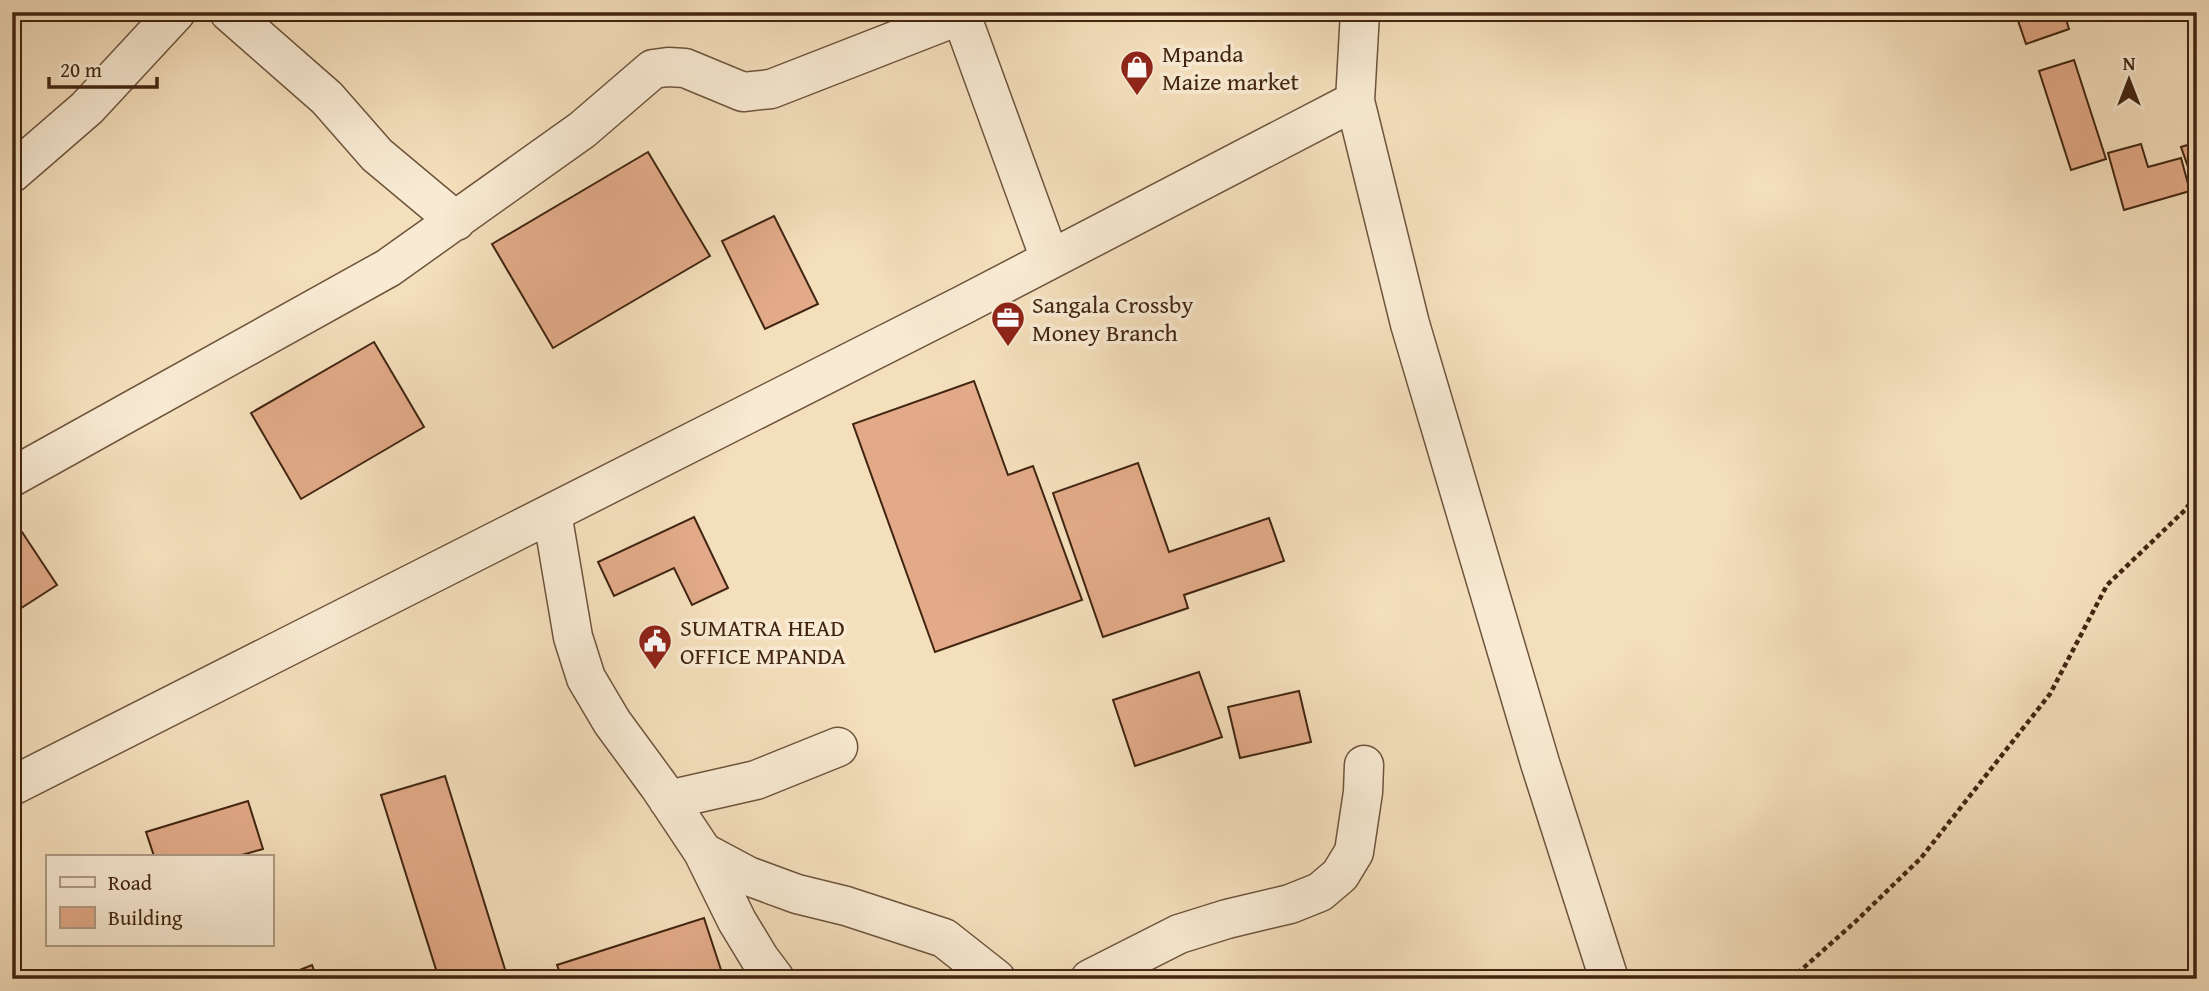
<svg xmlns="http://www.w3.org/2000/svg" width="2209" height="991" font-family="'Gentium Book Plus',serif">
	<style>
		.building { fill: #e2aa88; stroke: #422511; stroke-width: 2 }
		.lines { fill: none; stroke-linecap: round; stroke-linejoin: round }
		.minor-casing { stroke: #6e543c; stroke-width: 41 }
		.path { stroke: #422511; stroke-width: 4.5; stroke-dasharray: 5 3.5; stroke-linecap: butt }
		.minor { stroke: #f8ead3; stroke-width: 38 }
		.labels { text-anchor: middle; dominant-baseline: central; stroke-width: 7; stroke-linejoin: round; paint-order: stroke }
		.poi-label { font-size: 24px; fill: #422511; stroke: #f8ead3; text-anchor: start }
	</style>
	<rect width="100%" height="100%" fill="#f4dfbc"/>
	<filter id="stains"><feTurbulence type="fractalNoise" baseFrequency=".00286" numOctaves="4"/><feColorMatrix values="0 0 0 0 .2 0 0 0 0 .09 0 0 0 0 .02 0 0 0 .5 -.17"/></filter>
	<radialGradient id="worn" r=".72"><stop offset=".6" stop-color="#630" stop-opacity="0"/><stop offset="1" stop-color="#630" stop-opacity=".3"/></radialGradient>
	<path class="building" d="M2015,12H2064L2069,29L2026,44Z
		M2074,60L2106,159L2071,170L2039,71Z
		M2197,142V180L2193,181L2181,147Z
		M2141,144L2148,167L2181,158L2190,191L2124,210L2108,153Z
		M648,152L710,256L553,348L492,244Z
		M774,216L818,304L765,329L722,241Z
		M374,342L424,427L301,499L251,413Z
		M974,381L1008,475L1033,466L1082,600L935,652L853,424Z
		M1138,463L1169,552L1269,518L1284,561L1184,595L1188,608L1103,637L1053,493Z
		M694,517L728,588L692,605L674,568L614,596L598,562Z
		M22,532L57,585L12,614V538Z
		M1199,672L1222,737L1135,766L1113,700Z
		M1299,691L1311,742L1240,758L1228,707Z
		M445,776L508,979H439L381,795Z
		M248,801L263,849L238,856H154L146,832Z
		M704,918L724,979H562L557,965Z
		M312,965L317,979H277Z"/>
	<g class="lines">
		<g class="minor-casing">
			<path id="minor" d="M229,12L327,98L377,155L456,221
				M960,12L1050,259
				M1360,12L1355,101L1410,324L1540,763L1609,979
				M12,173L87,108L176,12
				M12,477L388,268L582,130L653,69L668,67L685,68L743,92L771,89L961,15
				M552,513L573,637L586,678L612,722L659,786L703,852L737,921L760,959L775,979
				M12,786L963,305L1355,101
				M668,800L756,780L838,747
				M703,852L748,876L797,894L846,906L944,938L996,979
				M1090,979L1179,934L1227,919L1290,904L1320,892L1340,875L1354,852L1363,792L1364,765"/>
		</g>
		<path class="path" d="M1791,979L1855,922L1921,858L2050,694L2107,585L2186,509L2197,492"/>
		<use href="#minor" class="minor"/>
	</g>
	<defs>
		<g id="shop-pin" transform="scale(1.75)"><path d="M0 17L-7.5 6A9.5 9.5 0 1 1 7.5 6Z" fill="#8f2418" stroke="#f8ead3"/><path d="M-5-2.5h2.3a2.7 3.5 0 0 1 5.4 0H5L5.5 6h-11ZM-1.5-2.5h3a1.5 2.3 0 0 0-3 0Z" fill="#fff"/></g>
		<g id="office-pin" transform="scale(1.75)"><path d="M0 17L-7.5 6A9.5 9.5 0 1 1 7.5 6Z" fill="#8f2418" stroke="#f8ead3"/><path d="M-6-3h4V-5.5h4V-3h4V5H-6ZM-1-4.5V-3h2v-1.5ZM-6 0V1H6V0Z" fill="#fff"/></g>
		<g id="civic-pin" transform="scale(1.75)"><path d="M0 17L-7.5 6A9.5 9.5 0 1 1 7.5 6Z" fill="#8f2418" stroke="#f8ead3"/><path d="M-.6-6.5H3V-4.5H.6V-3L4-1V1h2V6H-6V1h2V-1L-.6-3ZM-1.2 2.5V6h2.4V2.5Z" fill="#fff"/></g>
	</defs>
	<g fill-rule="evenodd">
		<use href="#shop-pin" x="1137" y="67"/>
		<use href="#office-pin" x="1008" y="318"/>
		<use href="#civic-pin" x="655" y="641"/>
	</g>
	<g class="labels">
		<g class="poi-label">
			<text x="1162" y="53">Mpanda<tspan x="1162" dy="28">Maize market</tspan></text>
			<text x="1032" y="304">Sangala Crossby<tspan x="1032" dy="28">Money Branch</tspan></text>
			<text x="680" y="627">SUMATRA HEAD<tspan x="680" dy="28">OFFICE MPANDA</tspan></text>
		</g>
	</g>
	<rect width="2209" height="991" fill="none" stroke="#f4dfbc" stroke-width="42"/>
	<rect x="14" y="14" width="2181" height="963" fill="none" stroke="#422511" stroke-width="3.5"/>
	<rect x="21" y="21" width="2167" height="949" fill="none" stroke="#422511" stroke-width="2"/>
	<rect x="46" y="855" width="228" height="91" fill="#f8ead3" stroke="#af9b85" stroke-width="2"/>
	<rect x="60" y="877" width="35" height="10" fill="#f8ead3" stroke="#af9b85" stroke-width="2"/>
	<text x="108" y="890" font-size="21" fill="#422511">Road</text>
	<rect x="60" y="907" width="35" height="21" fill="#e2aa88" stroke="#af9b85" stroke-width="2"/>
	<text x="108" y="925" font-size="21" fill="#422511">Building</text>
	<g transform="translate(2129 80)" stroke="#f8ead3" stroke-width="5" paint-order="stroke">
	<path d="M0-5L12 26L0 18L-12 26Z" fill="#422511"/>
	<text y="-10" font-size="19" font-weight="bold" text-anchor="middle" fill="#422511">N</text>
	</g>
	<path d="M49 77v10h108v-10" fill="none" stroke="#422511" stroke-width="3.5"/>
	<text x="60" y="77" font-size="21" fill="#422511" stroke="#f8ead3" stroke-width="5" paint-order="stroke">20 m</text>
	<rect width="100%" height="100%" filter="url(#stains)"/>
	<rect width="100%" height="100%" fill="url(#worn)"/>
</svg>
